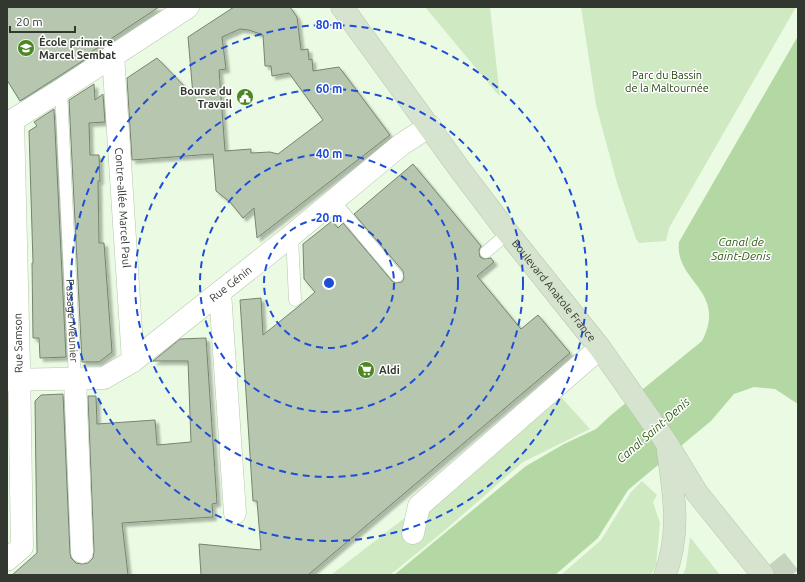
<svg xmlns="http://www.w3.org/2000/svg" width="805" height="582" font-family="Ubuntu,sans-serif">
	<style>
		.green { fill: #cfe9c3 }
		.water { fill: #b4d8a3 }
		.building { fill: #b7c6af; stroke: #75846f; fill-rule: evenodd; filter: url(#shadow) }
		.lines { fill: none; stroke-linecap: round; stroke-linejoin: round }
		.secondary-tunnel { stroke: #c6d4bf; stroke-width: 22; stroke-dasharray: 22 11; stroke-linecap: butt }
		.lane-casing { stroke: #b6c5ae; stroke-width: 13 }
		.street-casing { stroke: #b6c5ae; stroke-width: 23 }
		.secondary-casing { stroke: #b6c5ae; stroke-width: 23 }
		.lane { stroke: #fff; stroke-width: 12 }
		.street { stroke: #fff; stroke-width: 22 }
		.secondary { stroke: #d6e4cf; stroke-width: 22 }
		.ring { fill: none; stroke: #1d4ed8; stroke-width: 2; stroke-dasharray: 7 5 }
		.labels { text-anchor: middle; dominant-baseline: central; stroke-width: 3; stroke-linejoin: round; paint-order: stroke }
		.poi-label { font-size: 11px; font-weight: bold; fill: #32382f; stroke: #fff; text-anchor: start }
		.park-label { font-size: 11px; fill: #264611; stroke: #fff }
		.street-label { font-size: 11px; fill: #32382f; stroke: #fff }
		.water-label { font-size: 12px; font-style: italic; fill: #315c14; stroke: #fff }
		.centre { fill: #1d4ed8; stroke: #fff; stroke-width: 2 }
		.ring-label { font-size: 12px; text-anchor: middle; font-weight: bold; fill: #1d4ed8; stroke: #fff; stroke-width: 3; stroke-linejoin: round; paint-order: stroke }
	</style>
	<defs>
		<filter id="shadow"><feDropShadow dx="3.5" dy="3.5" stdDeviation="1" flood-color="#0004"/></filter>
	</defs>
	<rect width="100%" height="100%" fill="#ebfbe3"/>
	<path class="green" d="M425,7H490L500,97Z
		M581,7H796L669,228L666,241L639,243L636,239L617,183L596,105Z
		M561,397L590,429L523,462L444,531L390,575H331Z
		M642,481L657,495L653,502L660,523L656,565L651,575H561L601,540L631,492Z
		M690,537L720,575H683L686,567Z"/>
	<path class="water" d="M798,36V404L775,389L754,387L734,394L711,421L628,490L598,538L555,575H394L526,466L564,444L596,429L611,415L702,341C728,290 674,282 679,242Z"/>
	<path class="building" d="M7,7H159L91,52L92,55L20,101L7,80Z
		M234,7H290L297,17L301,50L308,49L309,60L312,59L313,71L339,67L390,135L257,238L254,208L243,218L230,202L216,191L213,154L132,160L127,78L157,58L193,95L188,37ZM240,29L249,30L263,35L265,66H271L272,76L289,73L323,120L278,154L270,152L251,153V149L225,151L219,70L226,69L222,37Z
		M94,84L95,100L103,94L105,122L89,123L90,155H99L100,181H98L99,243H104L112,352L99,362H82L69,100Z
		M54,109L66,357L40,358L39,338H33L32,263H33L29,131L37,126L34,122Z
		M413,164L481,246L479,250L480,257L484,259L491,258L494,262L477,276L521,329L538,315L570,353L308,575H201L199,544L261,550L257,501H253L240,300L261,298L263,335L299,306L315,292L304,279L303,244L332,221L338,228L343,223L392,281L395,283L402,282L404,278L403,271L354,214Z
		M206,338L217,503L212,504L213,517L122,523L128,575H12L37,553L35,401L41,395L63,394L70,553L71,558L76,563L82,564L88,563L93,558L94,551L88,396H96L97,424L155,420L157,445L191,442L188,361H153L180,339Z"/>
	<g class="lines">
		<path class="secondary-tunnel" d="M774,575L798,556"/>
		<g class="lane-casing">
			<g id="lane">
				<path id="s1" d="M61,90L75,379"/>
				<path d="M333,200L397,276"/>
				<path d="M292,235L295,300"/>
				<path d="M486,252L508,233"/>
			</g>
		</g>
		<g class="street-casing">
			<g id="street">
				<path id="s2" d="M113,55L133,361"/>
				<path d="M220,292L235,513"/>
				<path d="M75,379L82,552"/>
				<path id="s3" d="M7,380L104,378L133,361L292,235L402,144L430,126"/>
				<path d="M413,533L419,506L600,348"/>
				<path d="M7,560L22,547L19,365L13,120L61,90L188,7"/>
			</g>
		</g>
		<g class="secondary-casing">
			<g id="secondary">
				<path id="s4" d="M342,7L461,171L508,233L600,348L666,442L697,493L763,575"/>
				<path d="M665,575C681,532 674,495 668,451"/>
			</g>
		</g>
		<use href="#lane" class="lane"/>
		<use href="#street" class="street"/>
		<use href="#secondary" class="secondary"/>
	</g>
	<g class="ring">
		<circle cx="329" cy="283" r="65"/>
		<circle cx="329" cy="283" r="129"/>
		<circle cx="329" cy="283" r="194"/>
		<circle cx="329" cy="283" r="258"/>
	</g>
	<defs>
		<g id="school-disc" transform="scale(0.9)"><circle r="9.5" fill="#4c8724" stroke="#fff"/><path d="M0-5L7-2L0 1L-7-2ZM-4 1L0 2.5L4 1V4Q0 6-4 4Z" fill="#fff"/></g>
		<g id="civic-disc" transform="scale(0.9)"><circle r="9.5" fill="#4c8724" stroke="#fff"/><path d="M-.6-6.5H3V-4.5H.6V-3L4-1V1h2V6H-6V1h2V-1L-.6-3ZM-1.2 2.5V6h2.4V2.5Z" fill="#fff"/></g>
		<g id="supermarket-disc" transform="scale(0.9)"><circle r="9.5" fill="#4c8724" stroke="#fff"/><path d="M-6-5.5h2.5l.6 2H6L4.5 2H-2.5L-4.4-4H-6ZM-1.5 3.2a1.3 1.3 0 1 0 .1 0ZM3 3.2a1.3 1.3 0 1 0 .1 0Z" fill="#fff"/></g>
	</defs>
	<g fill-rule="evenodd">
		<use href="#school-disc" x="26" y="48"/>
		<use href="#civic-disc" x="245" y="97"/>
		<use href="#supermarket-disc" x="366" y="370"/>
	</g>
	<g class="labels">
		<g class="poi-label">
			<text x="39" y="42">École primaire<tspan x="39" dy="13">Marcel Sembat</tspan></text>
			<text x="232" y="91" text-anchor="end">Bourse du<tspan x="232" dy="13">Travail</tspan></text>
			<text x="379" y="370">Aldi</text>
		</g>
		<g class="park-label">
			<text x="667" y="75">Parc du Bassin<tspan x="667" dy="13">de la Maltournée</tspan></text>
		</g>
		<g class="street-label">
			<text stroke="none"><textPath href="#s2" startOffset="153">Contre-allée Marcel Paul</textPath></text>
			<text stroke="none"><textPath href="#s3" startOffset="255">Rue Génin</textPath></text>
			<text stroke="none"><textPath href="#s4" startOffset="354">Boulevard Anatole France</textPath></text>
			<text stroke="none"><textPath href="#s1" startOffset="231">Passage Meunier</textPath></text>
			<text transform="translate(18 343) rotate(-91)">Rue Samson</text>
		</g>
		<g class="water-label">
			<text x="741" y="241">Canal de<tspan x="741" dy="14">Saint-Denis</tspan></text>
			<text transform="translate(653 430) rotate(-41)">Canal Saint-Denis</text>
		</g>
	</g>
	<circle cx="329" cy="283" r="6" class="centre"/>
	<g class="ring-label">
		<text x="329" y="29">80 m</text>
		<text x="329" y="93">60 m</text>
		<text x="329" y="158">40 m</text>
		<text x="329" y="222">20 m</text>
	</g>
	<rect width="805" height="582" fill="none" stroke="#32382f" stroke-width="16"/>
	<path d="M10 26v6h65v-6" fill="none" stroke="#32382f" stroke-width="2"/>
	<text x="16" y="26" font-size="12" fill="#32382f" stroke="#ffffff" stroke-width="3" paint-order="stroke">20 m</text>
</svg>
